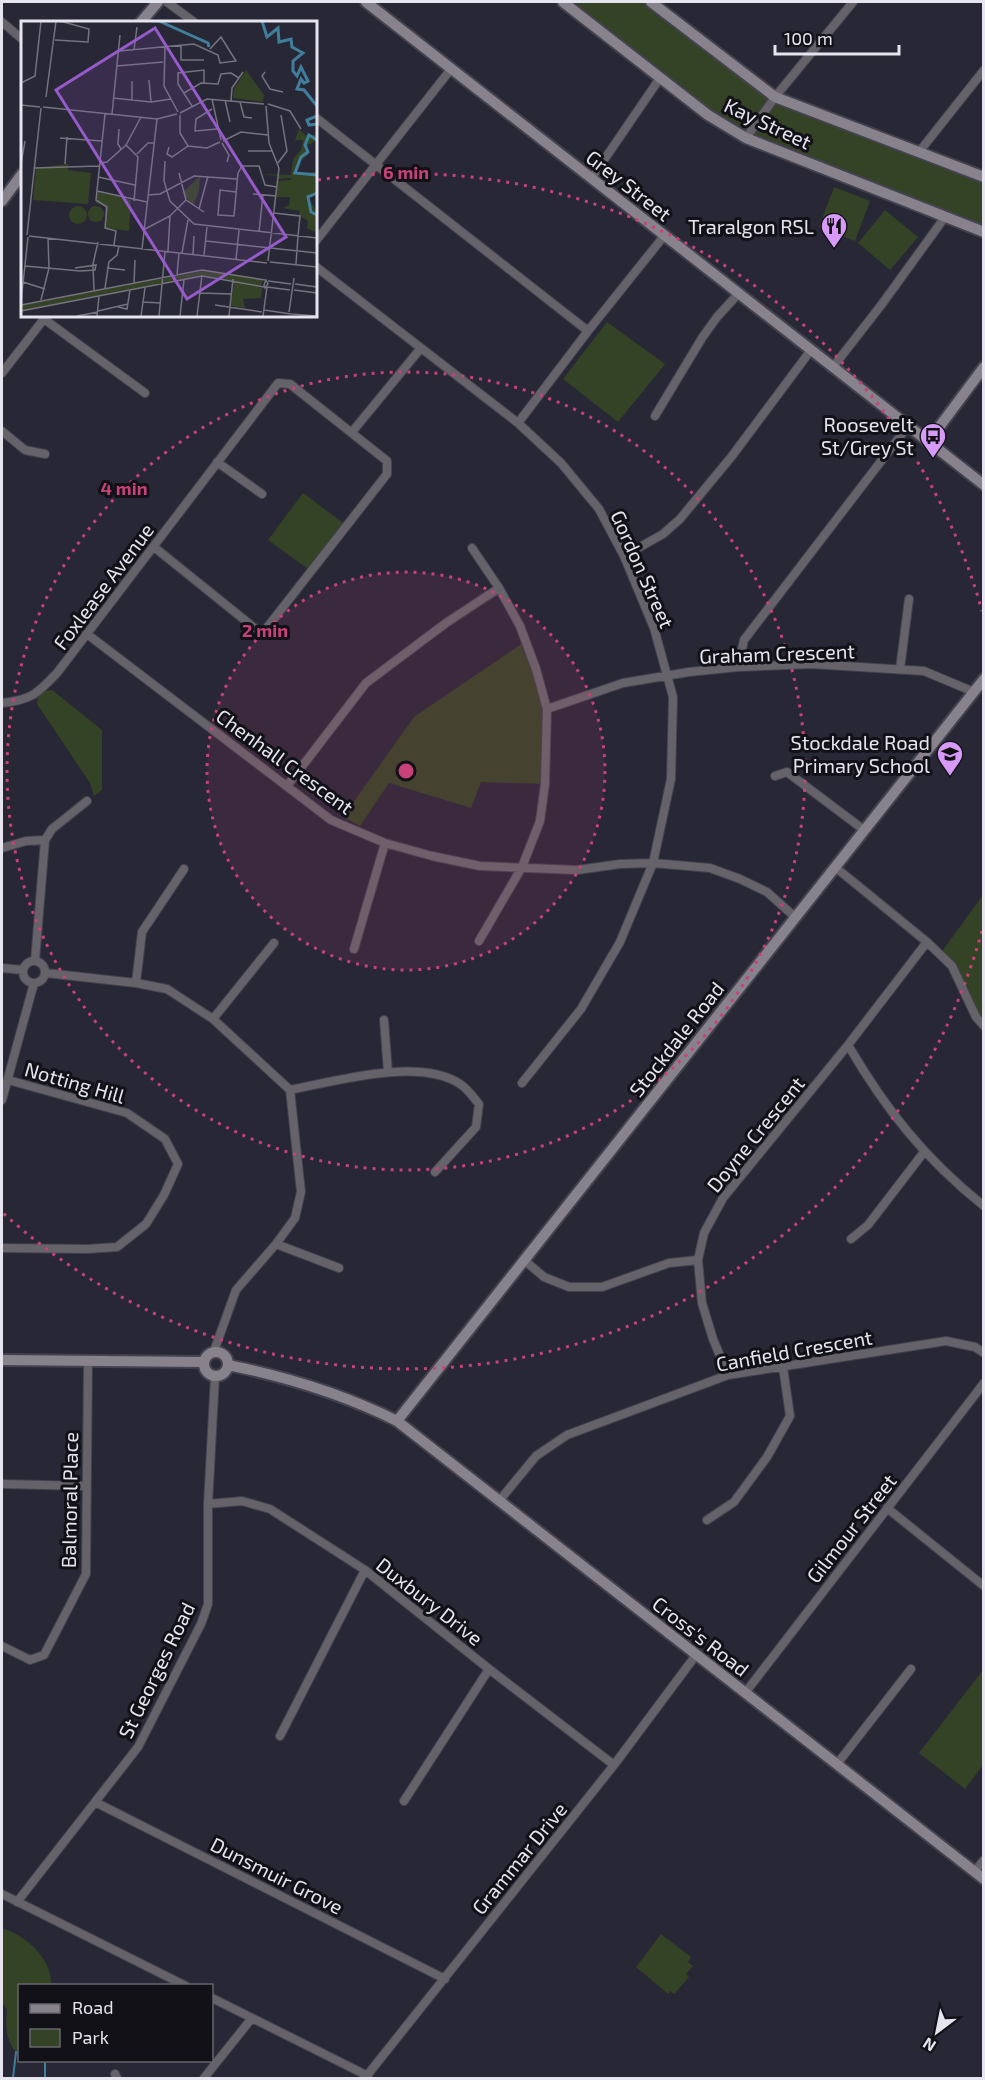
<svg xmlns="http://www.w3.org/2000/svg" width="985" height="2080" font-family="'Exo 2',sans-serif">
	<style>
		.green { fill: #344325 }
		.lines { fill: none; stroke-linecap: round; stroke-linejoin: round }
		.stream { stroke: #417e9c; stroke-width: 2 }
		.street-casing { stroke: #43424f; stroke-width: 10 }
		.secondary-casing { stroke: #43424f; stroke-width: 14 }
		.street { stroke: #666269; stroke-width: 8 }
		.secondary { stroke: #88828d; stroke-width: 10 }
		.ring { fill: none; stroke: #c94179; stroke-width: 3; stroke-dasharray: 3 6 }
		.labels { text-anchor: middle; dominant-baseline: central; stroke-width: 6; stroke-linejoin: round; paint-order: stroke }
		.street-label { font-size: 20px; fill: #e6e5ef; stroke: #111117 }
		.poi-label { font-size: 20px; fill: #e6e5ef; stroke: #111117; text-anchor: end }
		.inset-river { fill: none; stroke: #417e9c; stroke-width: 3 }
		.inset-road { fill: none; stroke: #74737f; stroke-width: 1.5 }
		.view { fill: #965acb; fill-opacity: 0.15; stroke: #965acb; stroke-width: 3 }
		.inset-edge { fill: none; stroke: #e6e5ef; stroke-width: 3 }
		.centre { fill: #c94179; stroke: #111117; stroke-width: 3 }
		.ring-label { font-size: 18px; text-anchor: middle; font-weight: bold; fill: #c94179; stroke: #111117; stroke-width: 6; stroke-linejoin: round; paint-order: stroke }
	</style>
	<rect width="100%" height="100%" fill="#282735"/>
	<path class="green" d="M563,2H651L775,97L983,177V230L746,138Z
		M834,187L870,201L855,241L819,227Z
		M885,210L918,237L890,270L858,243Z
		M607,322L665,364L618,422L563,379Z
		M303,493L347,526L311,571L268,540Z
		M526,641L547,709L545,784L481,782L471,808L389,783L360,826L343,817L414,717Z
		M52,690L102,730V790L94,796L90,783L37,704L39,692Z
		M983,895V1026L952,966L940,954Z
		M983,1670V1765L965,1789L919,1753Z
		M2,1928C25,1935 53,1959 51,1985L20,1986L19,2055C6,2043 5,2026 7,2009L2,2003Z
		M661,1934L691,1957L688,1962L693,1966L686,1974L689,1977L674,1994L670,1991L668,1994L636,1967Z"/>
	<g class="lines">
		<path class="stream" d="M13,2078L16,2052
			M45,2078V2060"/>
		<g class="street-casing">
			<path id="street" d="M167,2L194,22
				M2,22L22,39
				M315,117L588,331
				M746,138L775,97L853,2
				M919,152L984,70
				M591,179L660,78
				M315,242L451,69
				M315,266L518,423L561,463L599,509L624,556L654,628L673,697L671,779L653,863L620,942L581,1009L522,1083
				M44,319L145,393
				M833,367L882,304L945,217
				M2,373L47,315
				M655,416L702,338L717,317L739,293
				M518,423L588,331L664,236
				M2,431L25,450L45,454
				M352,432L421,348
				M217,462L262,494
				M472,548L499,588L520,626L536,669L547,709L545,784L540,821L522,867L479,941
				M624,556L663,534L680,519L732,456L811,350
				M87,634L331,820L385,843L432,856L480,866L577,870L620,864L653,863L710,868L740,879L767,892L795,917
				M738,667L744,640L908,426
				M900,669L909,599
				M2,703C31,700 37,694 57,673L278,383L290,384L387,461V474L262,634L154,547
				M547,709L623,683L689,672L738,667L811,664L924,671L974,692
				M775,776L787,772L864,830
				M287,786L366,683L446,623L499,588
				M2,848L26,841L45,840
				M835,867L927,942L952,966L976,1017L984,1026
				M354,949L385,843
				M23 972a11 11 0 1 1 22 0a11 11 0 1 1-22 0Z
				M35,961L45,840L52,829L87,801
				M2,968L23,970
				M46,973L136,983L167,989L213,1019L290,1090L301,1192L295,1218L276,1244L236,1290L214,1351
				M136,983L142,932L184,869
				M213,1019L274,943
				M384,1020L388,1072
				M848,1045C886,1110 925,1159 984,1206
				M290,1090C336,1081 419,1057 460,1084C467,1088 473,1097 479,1104L476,1127L435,1172
				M2,1100L34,983
				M851,1239L868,1225L924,1152
				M276,1244L339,1268
				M2,1248L87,1249L117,1247L146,1224L164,1195L178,1164L165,1139L127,1113L8,1080
				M524,1260L544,1277L569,1287H602L669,1263L698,1260
				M728,1375L713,1339L702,1303L698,1260L704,1233L723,1198L848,1045L927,942
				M2,1484L86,1486
				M499,1501L536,1456L567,1435L728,1375L946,1341L975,1347L984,1353
				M208,1504L242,1501L270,1509L365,1570L489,1669L614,1765
				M887,1508L984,1586
				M707,1520L734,1502L767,1457L790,1416L783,1367
				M2,1646L30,1660L44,1655L86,1574L88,1362
				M745,1693L984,1383
				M280,1736L365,1570
				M837,1764L911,1669
				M404,1801L489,1669
				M95,1802L445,1979
				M974,1872L984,1860
				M2,1894L186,1986
				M17,1902L138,1747L201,1624L208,1604V1504L215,1376
				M212,1998L368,2076
				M115,2074L117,2078
				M204,2078L252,2018
				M365,2078L614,1765L696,1655"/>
		</g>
		<g class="secondary-casing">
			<path id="secondary" d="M366,2L984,485
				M563,2L708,115L746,138L984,232
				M651,2L775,97L984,177
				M141,22L158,2
				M2,201L22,174
				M928,442L984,367
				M204 1364a12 12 0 1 1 24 0a12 12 0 1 1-24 0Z
				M2,1360L203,1362
				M228,1365C287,1377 343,1394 397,1421L984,1879
				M397,1421L984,679"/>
		</g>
		<use href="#street" class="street"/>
		<use href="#secondary" class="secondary"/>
	</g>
	<circle cx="406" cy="771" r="199" fill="#c94179" fill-opacity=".12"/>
	<g class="ring">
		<circle cx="406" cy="771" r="199"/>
		<circle cx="406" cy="771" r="399"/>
		<path d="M982 931A598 598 0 0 1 2 1212M318 180A598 598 0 0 1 982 611"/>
	</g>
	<defs>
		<g id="restaurant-pin" transform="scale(1.35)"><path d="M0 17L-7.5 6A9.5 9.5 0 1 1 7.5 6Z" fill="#d89af8" stroke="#111117"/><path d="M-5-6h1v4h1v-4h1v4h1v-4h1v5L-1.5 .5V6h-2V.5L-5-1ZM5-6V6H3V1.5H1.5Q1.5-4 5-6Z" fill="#111"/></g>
		<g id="bus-pin" transform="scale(1.35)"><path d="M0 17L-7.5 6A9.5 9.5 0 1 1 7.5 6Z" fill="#d89af8" stroke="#111117"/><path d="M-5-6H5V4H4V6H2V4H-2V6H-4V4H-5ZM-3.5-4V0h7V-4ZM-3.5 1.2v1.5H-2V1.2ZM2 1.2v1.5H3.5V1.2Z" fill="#111"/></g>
		<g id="school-pin" transform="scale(1.35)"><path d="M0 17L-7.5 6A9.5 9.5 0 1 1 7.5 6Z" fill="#d89af8" stroke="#111117"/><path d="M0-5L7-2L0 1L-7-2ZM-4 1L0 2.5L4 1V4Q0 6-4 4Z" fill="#111"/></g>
	</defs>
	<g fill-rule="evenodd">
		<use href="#restaurant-pin" x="834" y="226"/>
		<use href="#bus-pin" x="933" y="436"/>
		<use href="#school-pin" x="950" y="754"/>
	</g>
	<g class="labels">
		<g class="street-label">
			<text transform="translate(768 123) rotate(25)">Kay Street</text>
			<text transform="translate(629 185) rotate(38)">Grey Street</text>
			<text transform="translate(643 569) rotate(66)">Gordon Street</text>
			<text transform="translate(103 586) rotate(-53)">Foxlease Avenue</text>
			<text transform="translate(777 653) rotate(-2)">Graham Crescent</text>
			<text transform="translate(285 761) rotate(36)">Chenhall Crescent</text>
			<text transform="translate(676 1039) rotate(-52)">Stockdale Road</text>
			<text transform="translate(75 1082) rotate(16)">Notting Hill</text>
			<text transform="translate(755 1134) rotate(-51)">Doyne Crescent</text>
			<text transform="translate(794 1350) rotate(-10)">Canfield Crescent</text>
			<text transform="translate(69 1500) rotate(-89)">Balmoral Place</text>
			<text transform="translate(851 1528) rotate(-52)">Gilmour Street</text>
			<text transform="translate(430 1601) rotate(38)">Duxbury Drive</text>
			<text transform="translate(701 1636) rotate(38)">Cross's Road</text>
			<text transform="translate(156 1670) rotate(-64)">St Georges Road</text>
			<text transform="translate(519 1858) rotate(-51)">Grammar Drive</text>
			<text transform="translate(277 1875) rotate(27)">Dunsmuir Grove</text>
		</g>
		<g class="poi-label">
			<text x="814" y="226">Traralgon RSL</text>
			<text x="914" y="424">Roosevelt<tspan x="914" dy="23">St/Grey St</tspan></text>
			<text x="930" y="742">Stockdale Road<tspan x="930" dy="23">Primary School</tspan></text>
		</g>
	</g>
	<g transform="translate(21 21)">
		<rect width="296" height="296" fill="#282735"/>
		<path d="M225,49L243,74L242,81L212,77L213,68ZM278,108L284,114H295V120L287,124V134L279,140L275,152L295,151V174L288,177L295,191L294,211L286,207L287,200L278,194L279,190L262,187L268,184L269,176H255L257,160L270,159V157L257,158V155L242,153L270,154L272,138L280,129L282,119H274ZM47,143V149L70,152L67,183L12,179L15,147ZM179,155L178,170L172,185L161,172ZM76,170L110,179L108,210L84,207V185L75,182ZM67 193a8 8 0 1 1 16 0a8 8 0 1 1-16 0ZM48 194a9 9 0 1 1 18 0a9 9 0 1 1-18 0ZM187,249L242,259L240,265L181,255L0,290V284ZM213,260L241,267L240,277L222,278L224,287L210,285Z" fill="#344325"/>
		<path class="inset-river" d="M138,0L187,22L188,26M241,0L246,16L257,7L258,21L270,18L271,26L282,32L272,40V50L276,55L280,46L287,60L283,62L280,58L276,68L283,69L296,85M296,95L286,99L288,104L296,103M296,119L288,114L284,124L287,131L280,136L274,152L296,154M296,172L287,176L290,191L296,194"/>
		<path class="inset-road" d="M34,19L67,21L68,8L39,0M160,24V39H183M144,26L143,65L157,91M113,29L116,6M98,30L173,23L197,34L199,42L215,40L200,16L189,28M96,45L142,41M244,51L241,55L249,68L262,71M128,59L130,81M0,62L14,55L20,0M163,72L180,62L197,63L200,53L210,52L218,57M25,76L35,0M92,77L130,81L150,78M191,78L200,119M111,79V60M204,79L209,101M210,80L211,67L222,51M219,81L223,96L231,97M247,83L269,90L280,108M0,84L19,86M171,85L157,63V52L183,49V62M245,85L248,122L258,147L247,240M22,86L136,98L156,93M191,88L175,98L174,110L196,108M159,92L186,78L243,83M84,93L75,179L86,186L84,207L95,210L93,224M91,93L99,14M159,94V112L167,125L186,127L199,121M98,108L97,123L100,128M39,117L81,120M202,120L220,111L247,114M201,122L208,134L206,141M105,124L117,136L113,180M148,126L146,133L151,136L167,125M227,130H252M116,133L127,122H133M144,140L143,160L149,180L173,203L296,217M79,142L86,141L105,124L120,96M257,142L266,130L260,94M0,143L4,120M44,143L46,116M13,147L78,145M158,152L165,179L183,191M77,156L114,164M76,170L126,181M215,171L199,169L197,194L213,195L217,152L221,145H238L244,164L256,166M232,173L255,175M127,174L139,173L173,155L216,158M178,188L187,155M253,192L279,195L277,215M124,208L149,195L165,179M238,211L242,173M6,214L20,87M8,215L246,242M185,220L296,232M121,228L136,98M147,230L149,195M161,232L167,199M172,233L173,215M183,234L186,206M215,238L218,209M249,241L296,246M275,243L277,215M4,245L59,250L74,249L75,244L54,247M86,247L104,249M156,254L158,232M245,259L247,263L244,267L243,264ZM247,260L270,263M2,261L24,268M113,262L114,239M274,263L296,266M246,266L269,269M84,267L88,241L96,234L98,225M273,269L296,272M73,270L72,243L77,221M179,272L210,273M20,279L28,247L27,217M0,281L7,216M122,281L140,282M0,284L181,249L244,259M194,284L241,291M97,286L106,288L109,269M243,289L270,293M0,290L181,255L243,266M77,290L107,283M268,291L273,257M270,293L296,295M56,295L77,291M76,295L78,275M120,295L124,267M138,295L144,231M159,295L163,259M176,295L181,254M208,295L212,258M242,295L246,266"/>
		<path class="view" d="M134,7L265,216L166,278L35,69Z"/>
		<rect width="296" height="296" class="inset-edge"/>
	</g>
	<circle cx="406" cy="771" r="9" class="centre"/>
	<g class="ring-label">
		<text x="406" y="179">6 min</text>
		<text x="124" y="495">4 min</text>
		<text x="265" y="637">2 min</text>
	</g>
	<rect width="985" height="2080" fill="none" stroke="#e6e5ef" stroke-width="6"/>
	<rect x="18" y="1984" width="195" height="78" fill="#111117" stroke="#66666d" stroke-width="1.5"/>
	<rect x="30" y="2004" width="30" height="9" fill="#88828d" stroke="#66666d" stroke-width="1.5"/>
	<text x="72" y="2014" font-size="18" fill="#e6e5ef">Road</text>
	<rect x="30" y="2029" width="30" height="18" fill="#344325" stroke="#66666d" stroke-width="1.5"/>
	<text x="72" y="2044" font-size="18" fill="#e6e5ef">Park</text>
	<g transform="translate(937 2032) rotate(212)" stroke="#111117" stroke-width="4.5" paint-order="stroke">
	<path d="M0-4.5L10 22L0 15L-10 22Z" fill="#e6e5ef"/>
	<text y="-9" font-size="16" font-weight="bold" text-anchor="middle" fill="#e6e5ef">N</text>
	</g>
	<path d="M775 45v9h124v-9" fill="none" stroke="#e6e5ef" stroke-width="3"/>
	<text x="784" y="45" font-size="18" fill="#e6e5ef" stroke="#111117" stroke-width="4.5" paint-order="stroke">100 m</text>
</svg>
